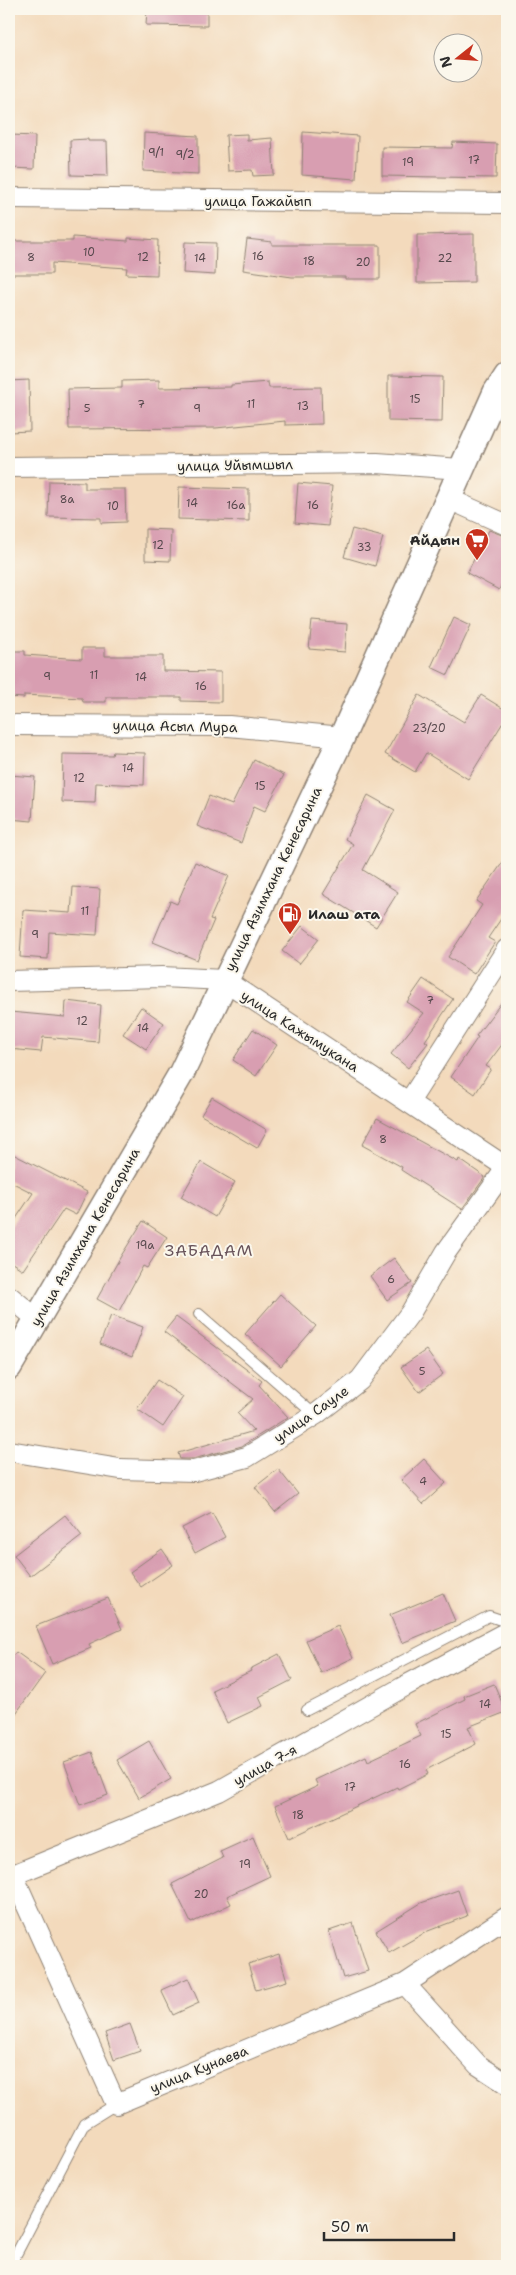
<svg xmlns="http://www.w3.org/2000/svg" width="516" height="2275" font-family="'Shantell Sans',sans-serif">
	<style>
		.building { fill: #d89eb1 }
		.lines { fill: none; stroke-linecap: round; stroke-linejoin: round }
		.service-casing { stroke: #8f8274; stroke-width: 12 }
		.minor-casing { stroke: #8f8274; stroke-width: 22 }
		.tertiary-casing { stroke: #8f8274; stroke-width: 28 }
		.service { stroke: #fff; stroke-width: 10 }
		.minor { stroke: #fff; stroke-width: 20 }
		.tertiary { stroke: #fff; stroke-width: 25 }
		.labels { text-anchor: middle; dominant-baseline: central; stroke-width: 4; stroke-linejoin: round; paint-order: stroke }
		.number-label { font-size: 11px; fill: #56484c }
		.street-label { font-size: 14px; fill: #2b2b2b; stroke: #fbf7ec }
		.poi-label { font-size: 14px; font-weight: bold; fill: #2b2b2b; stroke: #fbf7ec; text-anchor: end }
		.quarter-label { font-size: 16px; letter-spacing: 1px; fill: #68535a; stroke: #fbf7ec }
	</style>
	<rect width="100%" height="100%" fill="#fbf7ec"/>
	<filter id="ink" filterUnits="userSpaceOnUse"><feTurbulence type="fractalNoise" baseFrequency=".02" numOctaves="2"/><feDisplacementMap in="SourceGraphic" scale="10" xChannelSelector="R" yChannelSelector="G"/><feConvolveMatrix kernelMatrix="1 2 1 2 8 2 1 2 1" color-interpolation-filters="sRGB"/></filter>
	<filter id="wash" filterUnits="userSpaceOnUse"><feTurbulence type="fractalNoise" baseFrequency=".0096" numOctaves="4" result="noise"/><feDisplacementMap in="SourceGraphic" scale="20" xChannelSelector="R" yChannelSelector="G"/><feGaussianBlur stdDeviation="1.12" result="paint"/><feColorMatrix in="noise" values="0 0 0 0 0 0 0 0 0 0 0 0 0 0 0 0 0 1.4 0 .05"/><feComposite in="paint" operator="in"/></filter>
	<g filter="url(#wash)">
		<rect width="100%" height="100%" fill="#f3dabc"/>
		<g id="blocks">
			<path class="building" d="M147,9H207V26L146,25Z
				M303,132L358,136L356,179L302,175Z
				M144,133L198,136V174L143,171Z
				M247,134V140L272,138L274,175L253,176L252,170L228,171L226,135Z
				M11,135L35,136L34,169L10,168Z
				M88,139V141H107L108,176L71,175L70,140Z
				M453,142L497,144L496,178L382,176V147L452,148Z
				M474,234V282L417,283V235Z
				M73,237L128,241V238L158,240L157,275L126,274L127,268L52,263V274H10L9,241H73Z
				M247,239L272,242V245H380V279H345V277H292L243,270Z
				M185,242L216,243L215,275L183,273Z
				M388,376L443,377L442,422L388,421Z
				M29,380L30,431L9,432V381Z
				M159,380V388L231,387V385L268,382L269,388L321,387L322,424L285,425V421L216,428L69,429L68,389L122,388V381Z
				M49,481L85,482V489H125L126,522L101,523V518L48,517Z
				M298,483L332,486L328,526L295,523Z
				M179,487L249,489V521L178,519Z
				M145,529L171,530L170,561L145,560Z
				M352,529L383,537L375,566L344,557Z
				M489,530L507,537V573L499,590L467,573Z
				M454,617L471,625L448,675L431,667Z
				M312,621L347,624L345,652L309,649Z
				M82,648H105V656H163V671L221,672V702L181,701V697H106V702H83L82,698L24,695V698L9,697V651H25V655L82,659Z
				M419,695L464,722L481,695L507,711V716L468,779L426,753L415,772L385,754Z
				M113,752L145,753L144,785L96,783L95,803L62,802L63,754L112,755Z
				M254,760L284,775L265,811L254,806L241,843L197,826L209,796L232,805Z
				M10,775L35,777L32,821L9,819Z
				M368,795L395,810L363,870L398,892L376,927L323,894L353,844L345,839Z
				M507,856V910L488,938L495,942L474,974L448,957L482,905L476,901Z
				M195,862L229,876L210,919L214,920L197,960L153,942L170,901L177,904Z
				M73,887L100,889L97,935L49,932L48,959L20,957L23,910L71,913Z
				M302,926L319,939L299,964L282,951Z
				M423,979L453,999L425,1041L428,1043L408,1068L391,1054L424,1013L407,1002Z
				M507,995V1038L486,1066L491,1069L475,1094L451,1077L478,1037L476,1036Z
				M66,1001L101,1005L98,1042L43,1037L41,1052L9,1049L10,1012L65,1017Z
				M141,1007L164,1023L146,1049L123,1034Z
				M253,1029L277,1045L256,1076L233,1060Z
				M212,1097L267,1130L257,1148L201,1115Z
				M377,1118L458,1162L459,1159L485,1177L462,1209L401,1170L402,1167L362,1145Z
				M9,1152L87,1192L76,1215L64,1209L23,1270L9,1261V1229L33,1193L9,1181Z
				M201,1162L235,1182L215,1217L181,1197Z
				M143,1221L167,1237L147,1268L143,1266L119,1311L97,1299L121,1256Z
				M394,1258L412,1283L387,1300L370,1276Z
				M280,1294L316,1326L281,1366L245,1334Z
				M111,1315L143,1327L132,1357L100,1344Z
				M176,1317L262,1381L259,1385L288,1417L242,1446L193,1459H180L178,1453L254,1431L237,1413L253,1399L164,1332Z
				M426,1350L443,1374L419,1392L401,1367Z
				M157,1380L183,1397L163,1427L137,1409Z
				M424,1459L446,1483L423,1504L401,1480Z
				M278,1469L298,1494L275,1512L255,1487Z
				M212,1513L225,1537L195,1553L182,1528Z
				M65,1515L82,1536L30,1576L14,1555Z
				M162,1549L173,1565L141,1587L130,1572Z
				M443,1593L455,1621L402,1643L390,1615Z
				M108,1598L122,1629L89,1644L91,1648L52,1664L36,1626Z
				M338,1626L353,1658L321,1673L306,1640Z
				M16,1652L45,1673L9,1723V1661Z
				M279,1654L292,1680L259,1697L263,1706L227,1723L212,1690L251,1671L250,1669Z
				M494,1684L506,1712L468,1727L476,1744L426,1770L428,1774L398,1789L397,1787L289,1838L275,1806L318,1786L315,1780L366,1756L368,1761L421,1736L415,1724L465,1699L464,1696Z
				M149,1741L171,1779L139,1798L117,1760Z
				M92,1752L108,1795L80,1805L64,1762Z
				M253,1836L270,1876L227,1896L231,1904L191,1923L172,1884L223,1858L220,1851Z
				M458,1890L467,1916L428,1931L389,1953L376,1931L421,1903Z
				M353,1923L368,1971L343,1978L329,1931Z
				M279,1954L287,1981L256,1990L248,1964Z
				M188,1978L199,2003L173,2015L161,1990Z
				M130,2024L140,2051L114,2060L105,2033Z"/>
		</g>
	</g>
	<g filter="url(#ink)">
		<use href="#blocks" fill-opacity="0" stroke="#8f8274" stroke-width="1"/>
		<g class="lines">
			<g class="service-casing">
				<path id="service" d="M199,1314L315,1415
					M307,1710L489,1616L507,1622
					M10,2266L84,2124L116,2104"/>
			</g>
			<g class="minor-casing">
				<path id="minor" d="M9,198L507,203
					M9,467L377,463L461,469
					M449,499L507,525
					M9,725L229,726L342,737
					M9,981L162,977L224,980L506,1167
					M409,1102L507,949
					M9,1296L37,1319
					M9,1451L120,1469L194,1471L247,1457L315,1415L360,1380L411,1312L446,1252L507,1167
					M9,1875H13L116,2104L405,1984L507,1917
					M13,1875L219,1791L405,1686L507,1632
					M405,1984L478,2065L507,2084"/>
			</g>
			<g class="tertiary-casing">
				<path id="tertiary" d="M9,1367L182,1072L342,737L496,392L507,375"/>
			</g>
			<use href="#service" class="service"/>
			<use href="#minor" class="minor"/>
			<use href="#tertiary" class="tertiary"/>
		</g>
	</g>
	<defs>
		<g id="supermarket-pin" transform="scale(1.25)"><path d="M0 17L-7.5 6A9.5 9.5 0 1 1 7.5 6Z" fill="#c8321e" stroke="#fbf7ec"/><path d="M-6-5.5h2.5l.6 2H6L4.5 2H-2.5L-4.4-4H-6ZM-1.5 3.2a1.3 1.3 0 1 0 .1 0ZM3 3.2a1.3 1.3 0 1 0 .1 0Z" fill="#fff"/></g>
		<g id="fuel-pin" transform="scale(1.25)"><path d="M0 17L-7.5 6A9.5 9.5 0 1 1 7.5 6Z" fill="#c8321e" stroke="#fbf7ec"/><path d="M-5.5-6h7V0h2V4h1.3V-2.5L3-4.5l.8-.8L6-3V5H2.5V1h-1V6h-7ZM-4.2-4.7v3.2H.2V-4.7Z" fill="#fff"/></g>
	</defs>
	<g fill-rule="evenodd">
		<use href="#supermarket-pin" x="477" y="540"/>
		<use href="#fuel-pin" x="290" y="914"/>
	</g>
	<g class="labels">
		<g class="number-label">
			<text x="156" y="152">9/1</text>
			<text x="185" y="154">9/2</text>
			<text x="474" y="160">17</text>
			<text x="408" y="162">19</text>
			<text x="89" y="252">10</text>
			<text x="258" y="256">16</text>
			<text x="31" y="257">8</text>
			<text x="143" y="257">12</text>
			<text x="200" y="258">14</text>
			<text x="445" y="258">22</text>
			<text x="309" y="261">18</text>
			<text x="363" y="262">20</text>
			<text x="415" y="399">15</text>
			<text x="141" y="404">7</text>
			<text x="251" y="404">11</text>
			<text x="303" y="406">13</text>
			<text x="87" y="408">5</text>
			<text x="197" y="408">9</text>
			<text x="67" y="499">8а</text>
			<text x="192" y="503">14</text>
			<text x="236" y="505">16а</text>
			<text x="313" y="505">16</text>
			<text x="113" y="506">10</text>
			<text x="158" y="545">12</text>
			<text x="364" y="547">33</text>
			<text x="94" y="675">11</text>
			<text x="47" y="676">9</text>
			<text x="141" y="677">14</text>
			<text x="201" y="686">16</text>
			<text x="429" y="728">23/20</text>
			<text x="128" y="768">14</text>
			<text x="79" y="778">12</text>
			<text x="260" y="786">15</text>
			<text x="85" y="911">11</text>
			<text x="35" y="934">9</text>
			<text x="430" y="1000">7</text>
			<text x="82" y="1021">12</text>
			<text x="143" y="1028">14</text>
			<text x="383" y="1139">8</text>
			<text x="145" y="1245">19а</text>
			<text x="391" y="1279">6</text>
			<text x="422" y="1371">5</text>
			<text x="423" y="1481">4</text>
			<text x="485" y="1704">14</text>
			<text x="446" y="1734">15</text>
			<text x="405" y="1764">16</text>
			<text x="350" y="1787">17</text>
			<text x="298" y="1815">18</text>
			<text x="245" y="1864">19</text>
			<text x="201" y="1894">20</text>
		</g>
		<g class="street-label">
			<text x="258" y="201">улица Гажайып</text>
			<text transform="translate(235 465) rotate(-1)">улица Уйымшыл</text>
			<text transform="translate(175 726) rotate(1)">улица Асыл Мура</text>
			<text transform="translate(273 879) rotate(-64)">улица Азимхана Кенесарина</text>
			<text transform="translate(300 1031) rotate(33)">улица Кажымукана</text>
			<text transform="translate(85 1237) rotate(-60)">улица Азимхана Кенесарина</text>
			<text transform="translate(311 1414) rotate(-35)">улица Сауле</text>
			<text transform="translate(265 1765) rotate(-29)">улица 7-я</text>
			<text transform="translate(199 2069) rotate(-22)">улица Кунаева</text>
		</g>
		<g class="poi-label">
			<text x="460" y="540">Айдын</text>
			<text x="308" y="914" text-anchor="start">Илаш ата</text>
		</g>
		<g class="quarter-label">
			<text x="209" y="1250">ЗАБАДАМ</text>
		</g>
	</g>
	<rect width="516" height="2275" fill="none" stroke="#fbf7ec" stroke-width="30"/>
	<g transform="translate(458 58) rotate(253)"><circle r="24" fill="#fbf7ec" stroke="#a8a59f"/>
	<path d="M0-4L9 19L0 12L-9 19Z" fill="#c8321e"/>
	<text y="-8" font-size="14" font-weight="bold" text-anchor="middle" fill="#2b2b2b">N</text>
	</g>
	<path d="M324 2232v8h130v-8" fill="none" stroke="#2b2b2b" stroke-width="2.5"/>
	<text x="331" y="2232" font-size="15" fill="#2b2b2b" stroke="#fbf7ec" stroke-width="4" paint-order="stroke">50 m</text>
</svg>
